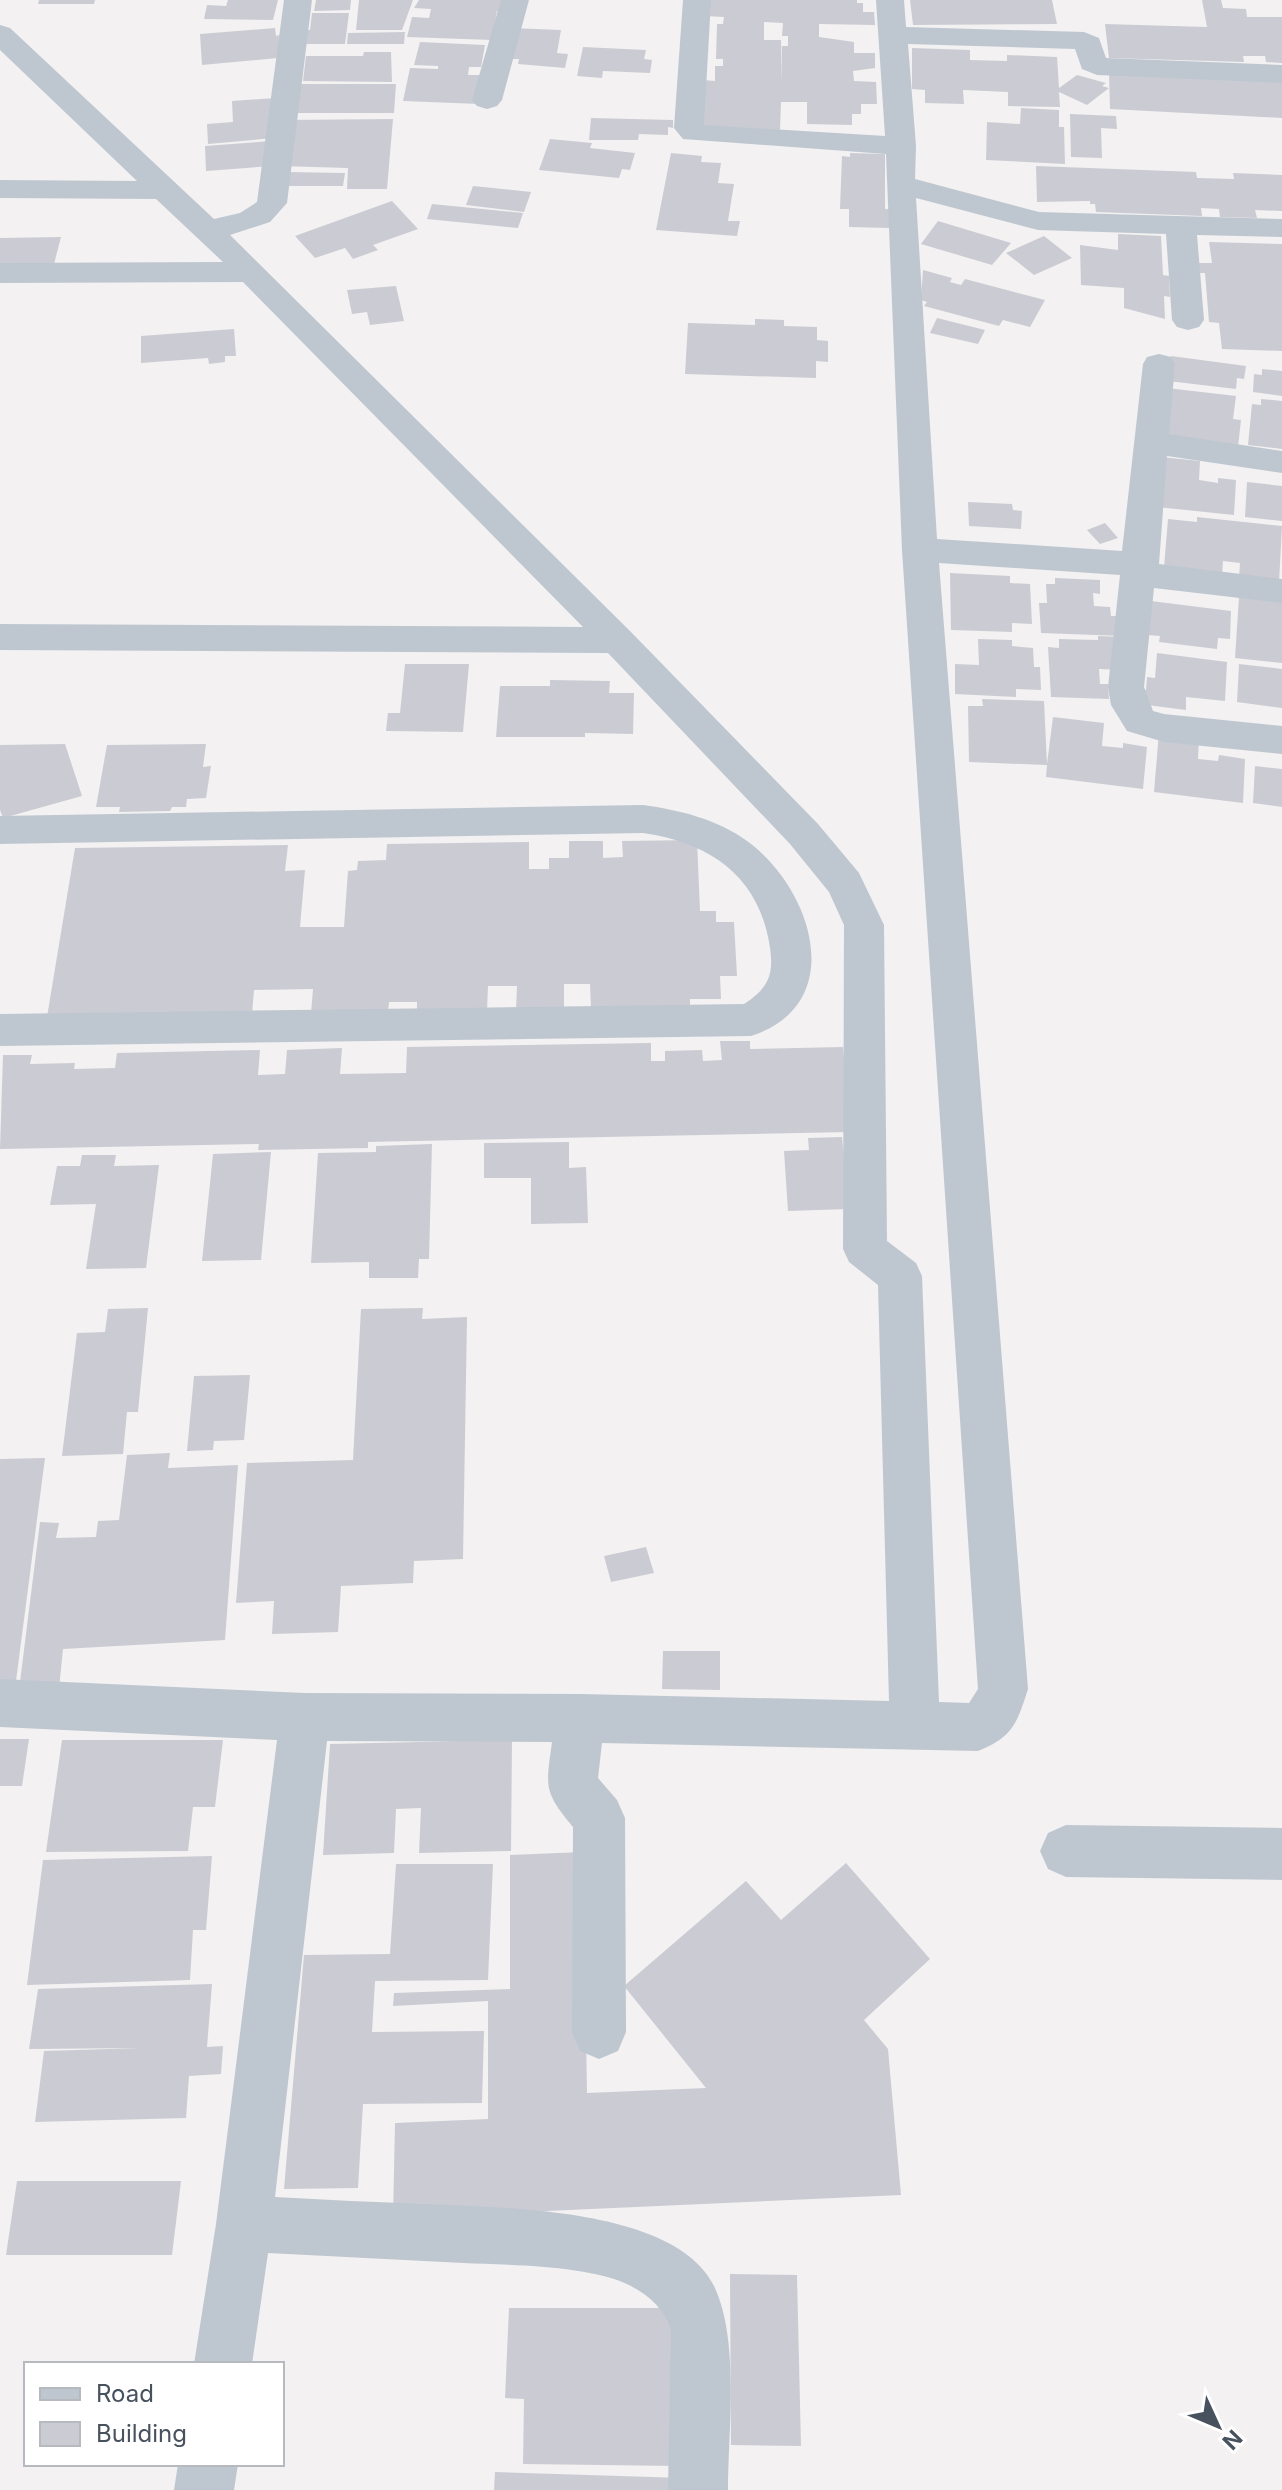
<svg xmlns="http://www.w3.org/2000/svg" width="1282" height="2490" font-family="Inter,sans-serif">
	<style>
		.building { fill: #cbccd3; fill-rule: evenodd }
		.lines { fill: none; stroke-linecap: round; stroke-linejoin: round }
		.street { fill: #bec7d0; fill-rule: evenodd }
	</style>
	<rect width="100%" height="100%" fill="#f3f1f1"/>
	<path class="building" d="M39,0H95L94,4H38Z
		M228,0H278L273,20L204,19L207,5L226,6Z
		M316,0H351L350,10L314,11Z
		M359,0H413L402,30H356Z
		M419,0H511L509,11H497L492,40L407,37L412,17L429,18L431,9L414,8Z
		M705,0H857V3H863V12H874L875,25L819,24V37L854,42V53H875V68L853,71L854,81L876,82L877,104H861V114H852V125L807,124V102H781L780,131L699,130L702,80L715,81V66H723V59H716L717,24H723L724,17L705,16ZM764,22L783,23L782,36H788V46H782V83L781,40H764Z
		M910,0H1052L1057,24L913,25Z
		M1202,0H1221L1223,8L1246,9L1247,17H1282V63L1266,62L1265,56H1243L1244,62L1109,58L1105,24L1207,27Z
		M312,13H349L345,44H301L304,30H310Z
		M275,28L276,36L279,35L278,58L202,65L200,34Z
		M511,28L561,30L557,53L568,54L565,68L518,64L519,59H510Z
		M405,32L404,44H347L348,33Z
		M420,42L485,45L481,67H469L468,75H484L479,104L403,101L410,68L438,69V66L414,65Z
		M583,47L646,50L644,59L652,60L650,73L603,71L602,78L577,76Z
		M912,48L970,50V60L1007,61V55L1057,57L1059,88L1077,75L1106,83L1102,86L1109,88L1087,105L1059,92L1060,107L1008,106V92L963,90L964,104L925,103V90L912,89Z
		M364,52H391L392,82L303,81L306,56H363Z
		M1109,73L1282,82V118L1110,109Z
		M300,84H396L394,113H296Z
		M276,98L274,138L208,144L207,124L233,122L232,101Z
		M1021,108L1059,110V127H1064L1065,164L986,160L987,122L1020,124Z
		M1070,114L1116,116L1117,129L1101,128L1102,158L1071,157Z
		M591,118L673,120V128L668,127V135L639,134L638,140H589Z
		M393,119L387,189H347L348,168L280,166L285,120Z
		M550,139L592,143L590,148L635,153L630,170L622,169L619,178L539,170Z
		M271,141L272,166L206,171L205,146Z
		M671,153L702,156L701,162L721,163L718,183L734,184L728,221H740L737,236L656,230Z
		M850,153L885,154V209H890V228L849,227V209H840L842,156L850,157Z
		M1036,166L1196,172L1197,178L1234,179L1233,173L1282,175V211L1255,210L1257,218L1220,217L1219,209L1201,208L1202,216L1096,212L1095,204H1090V201L1037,202Z
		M287,172L345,173L343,186H285Z
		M473,186L531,192L524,212L466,205Z
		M392,201L418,229L373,245L378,250L353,259L345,248L315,258L295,236Z
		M432,204L523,213L518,228L427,219Z
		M938,221L1011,243L992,265L921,244Z
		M1118,234L1161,236L1163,275L1169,276L1170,297L1164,296L1165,319L1124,308V288L1081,285L1080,245L1118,250Z
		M1044,236L1072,258L1034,275L1006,253Z
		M61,237L53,268H0V238Z
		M1209,242L1282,244V351L1222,349L1219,323L1209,322L1205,273H1199L1197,263H1212Z
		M923,270L952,278L950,282L961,285L965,279L1045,300L1030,327L1003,320L999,326L924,306L927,302L921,300Z
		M396,286L404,321L370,325L367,312L352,314L347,290Z
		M937,318L985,330L978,344L930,333Z
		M755,319L784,320V326L817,327V340L828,341V362L816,361V378L685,374L688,323L755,325Z
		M234,329L236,356H225V362L209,364L208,358L141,363V336Z
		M1171,356L1246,366L1244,379L1237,378L1236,389L1168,381Z
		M1262,369L1282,371V396L1253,392L1254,374L1262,375Z
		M1167,388L1236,396L1233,419L1241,420L1238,447L1161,437Z
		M1261,399L1282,401V449L1248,445L1252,404L1261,405Z
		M1161,457L1200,461L1199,480L1218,483V478L1236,480L1234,515L1157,507Z
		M1247,482L1282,486V521L1245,517Z
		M968,502L1012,504L1013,510L1022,511L1021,529L969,526Z
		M1197,517L1282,526L1279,583L1239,579L1240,563L1223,561L1222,575L1164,567L1168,519L1197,522Z
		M1105,523L1118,538L1100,544L1087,530Z
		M950,573L1010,576V583L1030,584L1032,624L1012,623V632L951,630Z
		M1055,578L1100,580V594L1093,593L1094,606L1110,607L1111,616H1122L1123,636L1041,633L1039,603H1047L1046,584H1055Z
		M1239,597L1282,602V663L1235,658Z
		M1151,601L1231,611L1230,639L1218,638L1217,649L1159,642L1160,636L1148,635Z
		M1098,636L1121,637L1123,670L1099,669L1100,684H1108L1109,699L1051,697L1048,647L1059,648V639L1098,640Z
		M978,639L1012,640V646L1033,648L1034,667H1040L1041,690L1016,689V697L955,694V664L979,665Z
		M1157,653L1227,662L1225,701L1186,697V710L1139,704L1140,689L1146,690L1147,677L1155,678Z
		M405,664H469L463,732L386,731L388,713H400Z
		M1239,664L1282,669V708L1237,702Z
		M550,680L610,681L609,693H634L633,734L585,733V737H496L500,686H550Z
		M982,699L1044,701L1047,764L1053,717L1104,723L1102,746L1123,748V743L1147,747L1143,789L1046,777L1047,765L969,762L968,706H983Z
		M1159,732L1199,737L1198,759L1218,761L1219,755L1245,759L1243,803L1154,792Z
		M65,744L82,796L3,818L0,810V745Z
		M206,744L203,767L211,766L206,798L187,799L186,807H172L170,811L119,812L120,807H96L107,745Z
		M1255,766L1282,769V807L1253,803Z
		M697,840L700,911H716V922H734L737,976H720L721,999H690V1007L591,1009L590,984H564V1009L516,1010L517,986H488L487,1011L417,1012V1002H389L388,1012L311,1013L313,989L254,990L252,1014L47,1017L75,848L288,845L285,871L305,870L300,927H344L348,871L357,870L358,861L386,860L387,844L529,842V869H549V858H569V841H603V858L623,857L622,841Z
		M720,1041H750V1049L843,1047L850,1132L368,1142V1148L258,1150L259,1144L0,1149L3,1055H32L30,1064L75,1063L74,1069L115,1068L117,1053L260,1050L258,1075L285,1074L287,1050L342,1048L340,1074L406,1073L407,1047L651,1043V1061H665V1051L702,1050L703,1061L722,1060Z
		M842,1137L849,1209L788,1211L784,1151L809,1150L808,1138Z
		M569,1142V1168L586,1167L588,1223L531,1224V1178H484V1143Z
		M432,1144L429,1259H419L418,1278H369V1262L311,1263L318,1153L376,1152V1146Z
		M271,1152L261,1260L202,1261L213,1154Z
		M82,1155H116L114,1166L159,1165L146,1268L86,1269L96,1204L50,1205L57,1166H80Z
		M148,1308L138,1412H127L123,1454L62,1456L77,1333L105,1332L108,1309Z
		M423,1308L422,1319L467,1317L463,1559L414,1561L413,1583L341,1586L338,1632L272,1634L274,1601L236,1603L247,1463L353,1460L361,1309Z
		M250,1375L244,1440L214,1441L213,1450L187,1451L194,1376Z
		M170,1453L168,1468L238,1465L225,1640L63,1649L59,1689L19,1690L40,1522L59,1523L56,1538L96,1537L98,1521L119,1520L127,1455Z
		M45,1458L16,1681H0V1459Z
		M646,1547L654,1573L611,1582L604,1556Z
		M663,1651H720V1690L662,1689Z
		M0,1739H29L22,1786H0Z
		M62,1740H223L215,1807H193L188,1851L46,1852Z
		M512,1740L511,1851L419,1853L421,1808L396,1809L394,1853L323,1855L330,1744Z
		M583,1852L587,2093L706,2088L624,1986L746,1881L781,1920L846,1863L930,1959L864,2020L888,2049L901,2195L393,2218L395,2123L488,2119V2001L393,2006L394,1993L510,1989V1855Z
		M212,1856L206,1930H193L190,1980L27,1985L43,1860Z
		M396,1864H493L488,1980L375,1981L372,2032L484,2031L482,2103L363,2104L358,2188L284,2189L304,1955L390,1954Z
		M212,1984L207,2047L223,2046L221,2074L189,2076L186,2118L35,2122L44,2051L141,2048L29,2049L38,1989Z
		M17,2181H181L172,2255H6Z
		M730,2274L797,2275L801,2446L731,2445Z
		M509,2308H677L678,2466L523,2464L524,2399L505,2398Z
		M495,2472L684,2478V2490H494Z"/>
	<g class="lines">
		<path class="street" d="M284,0H312L287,203L270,222L230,235L630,631L818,824L859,873L884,925L887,1241L916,1263L922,1276L939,1702L969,1703L978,1689L902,550L886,154L683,139L674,128L683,0H711L704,125L885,136L876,0H904L906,27L1084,32L1099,38L1106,58L1282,65V83L1097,75L1082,69L1075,49L908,44L916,146L915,179L1039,212L1282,219V237L1197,235L1204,320L1199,327L1188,330L1177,327L1172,320L1166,234L1038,230L916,198L937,539L1122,551L1143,364L1147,357L1159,354L1171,357L1175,364L1169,434L1282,451V473L1167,456L1159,564L1282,579V603L1154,588L1144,687L1153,711L1164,714L1282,726V754L1164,742L1127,731L1111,705L1108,687L1120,575L939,563L1028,1689C1017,1723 1013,1737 978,1751L602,1743L598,1778L617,1800L625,1818L626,2032L618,2051L599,2059L580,2051L572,2032L573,1827C543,1791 546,1787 552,1742L327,1741L275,2197C326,2200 376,2202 427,2204C502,2208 675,2207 714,2286C740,2340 728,2430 728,2490H668L671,2330C665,2310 650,2296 631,2286C591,2265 510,2265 463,2263C398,2260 333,2256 268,2253L252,2364H194L216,2224L277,1740L0,1727V1679L305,1693L580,1694L889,1701L878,1285L849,1262L843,1249L844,925L829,892L790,844L608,653L0,650V624L583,627L243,282L0,283V263L223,262L156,199L0,198V180L137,181L0,50V25L10,28L214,219L240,213L257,202Z
			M501,0H529L502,100L497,106L487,109L477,106L472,100Z
			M643,805C679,810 717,819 747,841C812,888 850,1004 751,1036L0,1046V1014L744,1004C768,988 774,976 770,948C760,877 711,843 643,833L0,844V816Z
			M1066,1825L1282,1828V1880L1066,1877L1048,1869L1040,1851L1048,1833Z
			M178,2464H238L234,2490H174Z"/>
	</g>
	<rect x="24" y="2362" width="260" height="104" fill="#ffffff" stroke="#b6babf" stroke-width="2"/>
	<rect x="40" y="2388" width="40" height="12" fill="#bec7d0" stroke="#b6babf" stroke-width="2"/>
	<text x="96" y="2402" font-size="24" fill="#48525f">Road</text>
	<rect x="40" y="2422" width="40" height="24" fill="#cbccd3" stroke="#b6babf" stroke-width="2"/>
	<text x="96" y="2442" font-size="24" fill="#48525f">Building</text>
	<g transform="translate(1218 2426) rotate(134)" stroke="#ffffff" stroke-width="6" paint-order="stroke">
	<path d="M0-6L14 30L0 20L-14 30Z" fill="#48525f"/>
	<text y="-12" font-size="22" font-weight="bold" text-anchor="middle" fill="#48525f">N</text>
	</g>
</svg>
